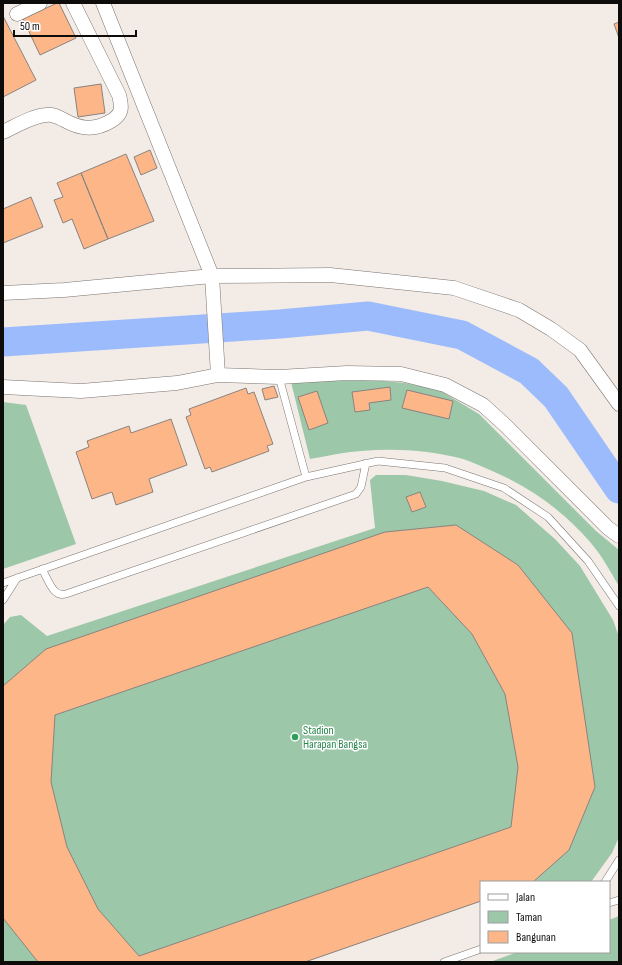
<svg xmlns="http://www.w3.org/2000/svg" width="622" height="965" font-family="'Sofia Sans Condensed',sans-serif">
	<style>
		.green { fill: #9dc7a9 }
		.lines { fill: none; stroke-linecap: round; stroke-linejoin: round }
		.river { stroke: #9cbbfd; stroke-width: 29 }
		.building { fill: #fcb688; stroke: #8a837f; fill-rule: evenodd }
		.service-casing { stroke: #7b746f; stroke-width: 8 }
		.minor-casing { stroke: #7b746f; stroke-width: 15 }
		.service { stroke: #fff; stroke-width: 7 }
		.minor { stroke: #fff; stroke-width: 14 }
		.leisure-dot { fill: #2e9e5b; stroke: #fff; stroke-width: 1.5 }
		.labels { text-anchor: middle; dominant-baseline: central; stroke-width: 3; stroke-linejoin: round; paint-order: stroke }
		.leisure-label { font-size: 12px; fill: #27864d; stroke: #fff; text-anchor: start }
	</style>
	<rect width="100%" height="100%" fill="#f3ebe6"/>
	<path class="green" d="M372,380L405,383L439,390L479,414L596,531L619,550V586C610,571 602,556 591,543C561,508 525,484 483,467C476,464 470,461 463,459C430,450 394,448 361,451C344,452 327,456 310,459L291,382Z
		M3,402L26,405L76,544L3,569Z
		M376,475H406L442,481L484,491L516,505L555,539L580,566L613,620L619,637V837L612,853L591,882H481V901L305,962H4L3,960V625L10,617L21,615L47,636L375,528L370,480Z
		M619,916V962H490L518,952H609V920Z"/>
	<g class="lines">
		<path class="river" d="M3,342L280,324L368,316L462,335L529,371L556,397L619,489"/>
	</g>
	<path class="building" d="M57,3H59L76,38L40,55L23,19Z
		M3,16L36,80L3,97Z
		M619,22V38L614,24Z
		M101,84L105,113L78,117L74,88Z
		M150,150L157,168L141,175L134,157Z
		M126,154L154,221L108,239L81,173Z
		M81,173L108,239L84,249L72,219L63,223L54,200L63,197L57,183Z
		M31,197L43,227L3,243V209Z
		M274,386L278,397L265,400L262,389Z
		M390,387L391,400L369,403L370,410L355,412L352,392Z
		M246,388L248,394L254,392L273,444L267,446L269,451L212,472L210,467L205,469L186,417L191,415L189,409Z
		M407,390L453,401L449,419L402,408Z
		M317,391L328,423L309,430L298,397Z
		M171,419L187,465L149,479L153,492L116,505L112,492L92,499L76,452L89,447L87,441L129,426L131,433Z
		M420,492L426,507L412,512L406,497Z
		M456,525L518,565L572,633L595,787L569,850L533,882H481V901L305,962H38L3,918V686L46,649L385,532ZM428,587L472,634L505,694L518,767L511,827L139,956L98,909L67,847L51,782L55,715Z"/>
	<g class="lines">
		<g class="service-casing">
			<path id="service" d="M279,377L306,477
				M42,569C48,579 53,598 66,594L356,494L361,487L366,463
				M3,583L306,477L378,461L445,468L504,488L548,517L588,561L619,606
				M3,600L17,578
				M605,882L619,860
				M609,903L619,900
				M444,962L481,949"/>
		</g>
		<g class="minor-casing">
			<path id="minor" d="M103,3L212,276L218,375
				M17,14L40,3
				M3,132C16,126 32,116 46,115C53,114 58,117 64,120C80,129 94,131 111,121C123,114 122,107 119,95L73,3
				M3,293L64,290L212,276L330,275L454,288L519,310L551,329L580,350L619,404
				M3,387L81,391L177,383L218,375L279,377L347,373L401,374L445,385L483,405L505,425L608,528L619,536"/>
		</g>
		<use href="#service" class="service"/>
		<use href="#minor" class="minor"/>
	</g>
	<circle class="leisure-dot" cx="295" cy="737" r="4"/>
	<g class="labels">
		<g class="leisure-label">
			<text x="303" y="730">Stadion<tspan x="303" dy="14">Harapan Bangsa</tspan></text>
		</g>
	</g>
	<rect width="622" height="965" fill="none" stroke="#0e0c0a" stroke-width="8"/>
	<rect x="480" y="881" width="130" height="72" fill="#ffffff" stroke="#9f9e9d"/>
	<rect x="488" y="894" width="20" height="6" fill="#ffffff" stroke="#9f9e9d"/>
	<text x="516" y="901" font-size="12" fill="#0e0c0a">Jalan</text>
	<rect x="488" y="911" width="20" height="12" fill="#9dc7a9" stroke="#9f9e9d"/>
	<text x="516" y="921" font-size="12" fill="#0e0c0a">Taman</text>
	<rect x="488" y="931" width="20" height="12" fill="#fcb688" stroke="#9f9e9d"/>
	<text x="516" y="941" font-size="12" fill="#0e0c0a">Bangunan</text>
	<path d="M14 30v6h122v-6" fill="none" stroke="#0e0c0a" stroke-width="2"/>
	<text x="20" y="30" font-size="12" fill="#0e0c0a" stroke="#ffffff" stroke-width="3" paint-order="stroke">50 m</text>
</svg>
